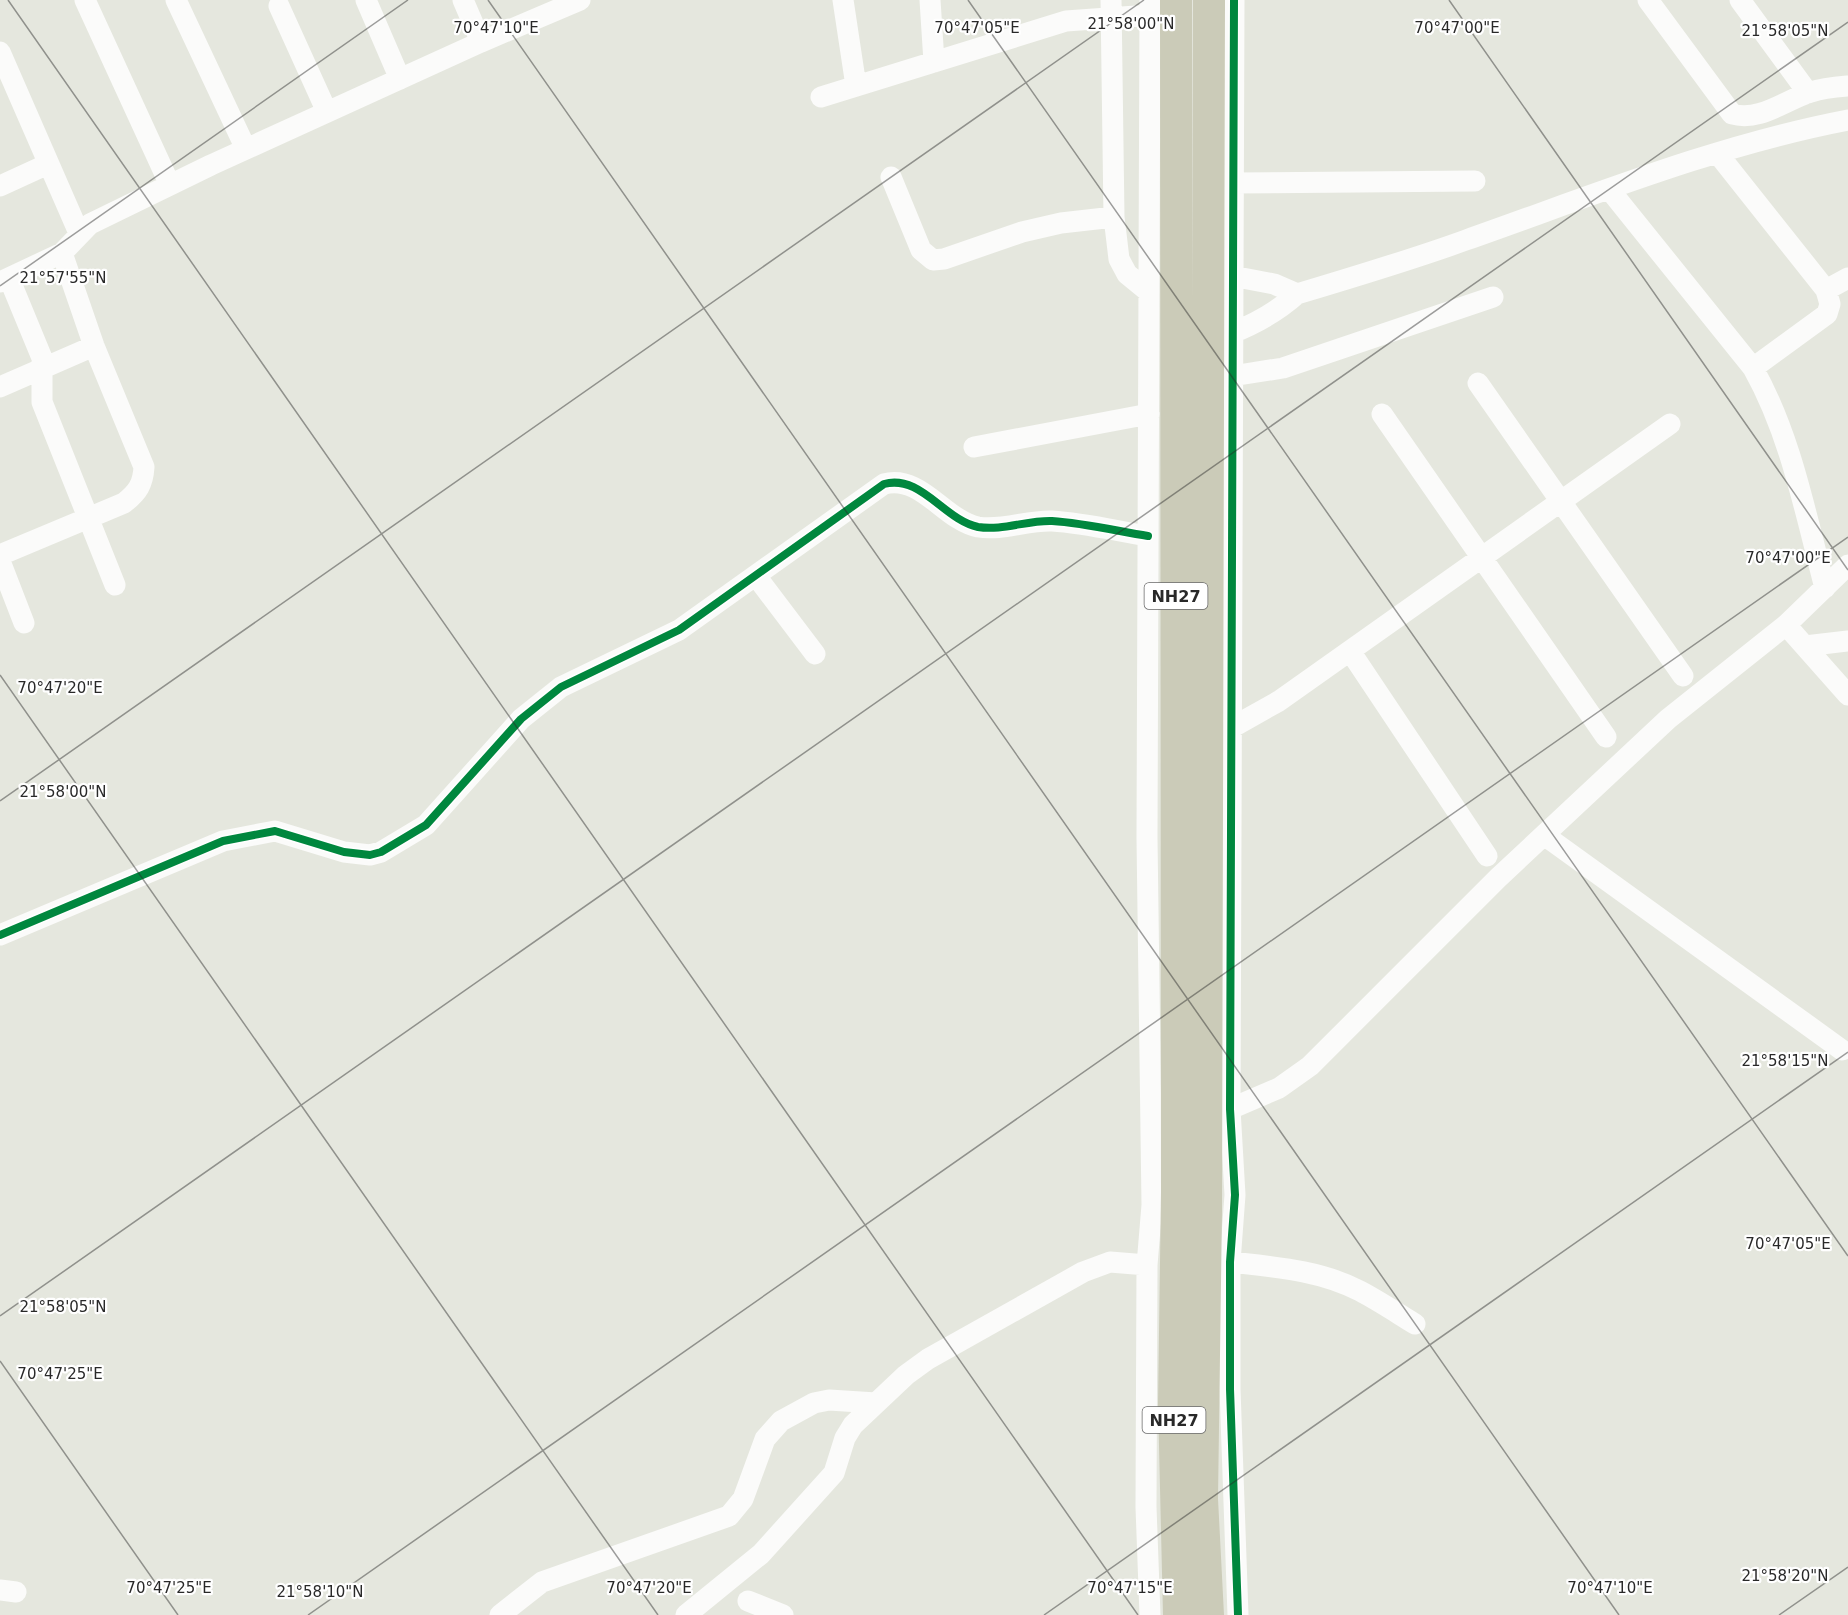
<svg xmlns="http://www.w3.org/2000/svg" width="1848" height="1615" font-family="'DejaVu Sans',sans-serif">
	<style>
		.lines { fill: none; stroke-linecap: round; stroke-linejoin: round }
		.minor { stroke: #fbfbfa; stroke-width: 21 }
		.highway { stroke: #cbcbb8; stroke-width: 32 }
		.cycleway-casing { stroke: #fff; stroke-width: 11 }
		.cycleway { stroke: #00873e; stroke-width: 8 }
		.ticks { fill: none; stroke: #292929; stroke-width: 1.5; stroke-opacity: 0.45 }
		.labels { text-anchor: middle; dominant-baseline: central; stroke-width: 4.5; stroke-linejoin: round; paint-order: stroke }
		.shield { fill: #fff; stroke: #696969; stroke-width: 1.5 }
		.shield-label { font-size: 16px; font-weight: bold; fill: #292929 }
		.ticks-label { font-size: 15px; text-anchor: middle; fill: #292929; stroke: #fff; stroke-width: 4.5; stroke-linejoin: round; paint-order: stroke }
	</style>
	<rect width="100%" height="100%" fill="#e5e7de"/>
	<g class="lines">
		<path class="minor" d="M85,0L170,185
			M176,0L246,149
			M366,0L400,79
			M463,0L481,42
			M843,0L856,86
			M930,0L934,62
			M1111,0L1114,217L1119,259L1127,274L1149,292
			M1234,0L1230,1109L1235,1195L1230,1262V1389L1238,1615
			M1648,0L1732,114C1760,122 1785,100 1811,92C1823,88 1836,87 1848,86
			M1740,0L1808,93
			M279,6L327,112
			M0,52L79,233
			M821,97L1066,21L1150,15
			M1718,154L1826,290L1830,304L1827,314L1753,368
			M891,177L921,250L933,260L944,259L1022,232L1061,223L1114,217
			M1232,183L1475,181
			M0,186L48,164
			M1609,189L1753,368C1791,436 1805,512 1825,588
			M1232,276L1274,284L1297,294
			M9,278L42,358V402L115,585
			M0,282L62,253L90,224L211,165L481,42L580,0
			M1826,290L1848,278
			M1232,333C1257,323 1277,312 1297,294C1354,277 1411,260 1466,240C1591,196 1717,145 1848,120
			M1232,376L1283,368L1493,297
			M1478,383L1683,676
			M0,387L94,346
			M1382,414L1606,737
			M974,447L1149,414
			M0,555L124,503C138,492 143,484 144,467L94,346L62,253
			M0,561L24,623
			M756,576L815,654
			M1786,625L1848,695
			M1805,646L1848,641
			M1350,651L1487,856
			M1231,728L1279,701L1670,424
			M1544,835L1842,1050
			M0,935L223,841L275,831L344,852L370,855L381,852L426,825L521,719L561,687L679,630L884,484C921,474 944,520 978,527C1002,531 1028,520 1052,521C1084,523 1117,531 1148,536
			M1230,1109L1279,1088L1310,1066L1498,878L1668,719L1786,625L1848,565
			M1230,1262C1274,1267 1320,1270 1360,1291C1379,1301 1397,1313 1415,1324
			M0,1590L16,1592
			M748,1601L783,1615
			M500,1615L542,1582L729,1516L743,1499L765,1439L781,1421L814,1403L829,1400L876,1403
			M686,1615L761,1554L834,1473L845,1438L853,1425L906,1375L928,1359L1083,1272L1110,1262L1147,1265
			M1150,1615L1146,1507L1147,1265L1152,1205L1147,838L1150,0"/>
		<path class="highway" d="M1176,0L1177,1192L1174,1403L1179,1615
			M1208,1615L1202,1499L1206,1211L1209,0"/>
		<g class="cycleway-casing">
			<path id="cycleway" d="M1234,0L1230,1109L1235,1195L1230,1262V1389L1238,1615
				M0,935L223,841L275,831L344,852L370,855L381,852L426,825L521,719L561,687L679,630L884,484C921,474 944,520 978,527C1002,531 1028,520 1052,521C1084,523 1117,531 1148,536"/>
		</g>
		<use href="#cycleway" class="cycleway"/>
	</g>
	<path class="ticks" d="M8,0L1138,1615M488,0L1619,1615M968,0L1848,1256M1449,0L1848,570M0,286L408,0M0,675L658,1615M0,801L1144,0M0,1316L1848,22M0,1361L178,1615M308,1615L1848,537M1044,1615L1848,1052M1779,1615L1848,1567"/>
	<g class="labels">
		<g class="shield">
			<rect x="1144.5" y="583" width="63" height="26" rx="4.5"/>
			<rect x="1142.5" y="1407" width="63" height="26" rx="4.5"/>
		</g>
		<g class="shield-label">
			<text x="1176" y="596">NH27</text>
			<text x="1174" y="1420">NH27</text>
		</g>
	</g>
	<g class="ticks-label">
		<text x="1131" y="29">21°58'00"N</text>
		<text x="496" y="33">70°47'10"E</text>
		<text x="977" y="33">70°47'05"E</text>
		<text x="1457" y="33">70°47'00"E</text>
		<text x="1785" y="36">21°58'05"N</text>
		<text x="63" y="283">21°57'55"N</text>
		<text x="1788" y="563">70°47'00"E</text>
		<text x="60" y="693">70°47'20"E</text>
		<text x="63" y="797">21°58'00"N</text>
		<text x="1785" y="1066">21°58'15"N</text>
		<text x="1788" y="1249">70°47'05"E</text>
		<text x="63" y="1312">21°58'05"N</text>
		<text x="60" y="1379">70°47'25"E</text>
		<text x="1785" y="1581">21°58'20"N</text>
		<text x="169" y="1593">70°47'25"E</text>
		<text x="649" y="1593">70°47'20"E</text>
		<text x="1130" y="1593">70°47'15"E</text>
		<text x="1610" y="1593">70°47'10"E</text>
		<text x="320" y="1597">21°58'10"N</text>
	</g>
</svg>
